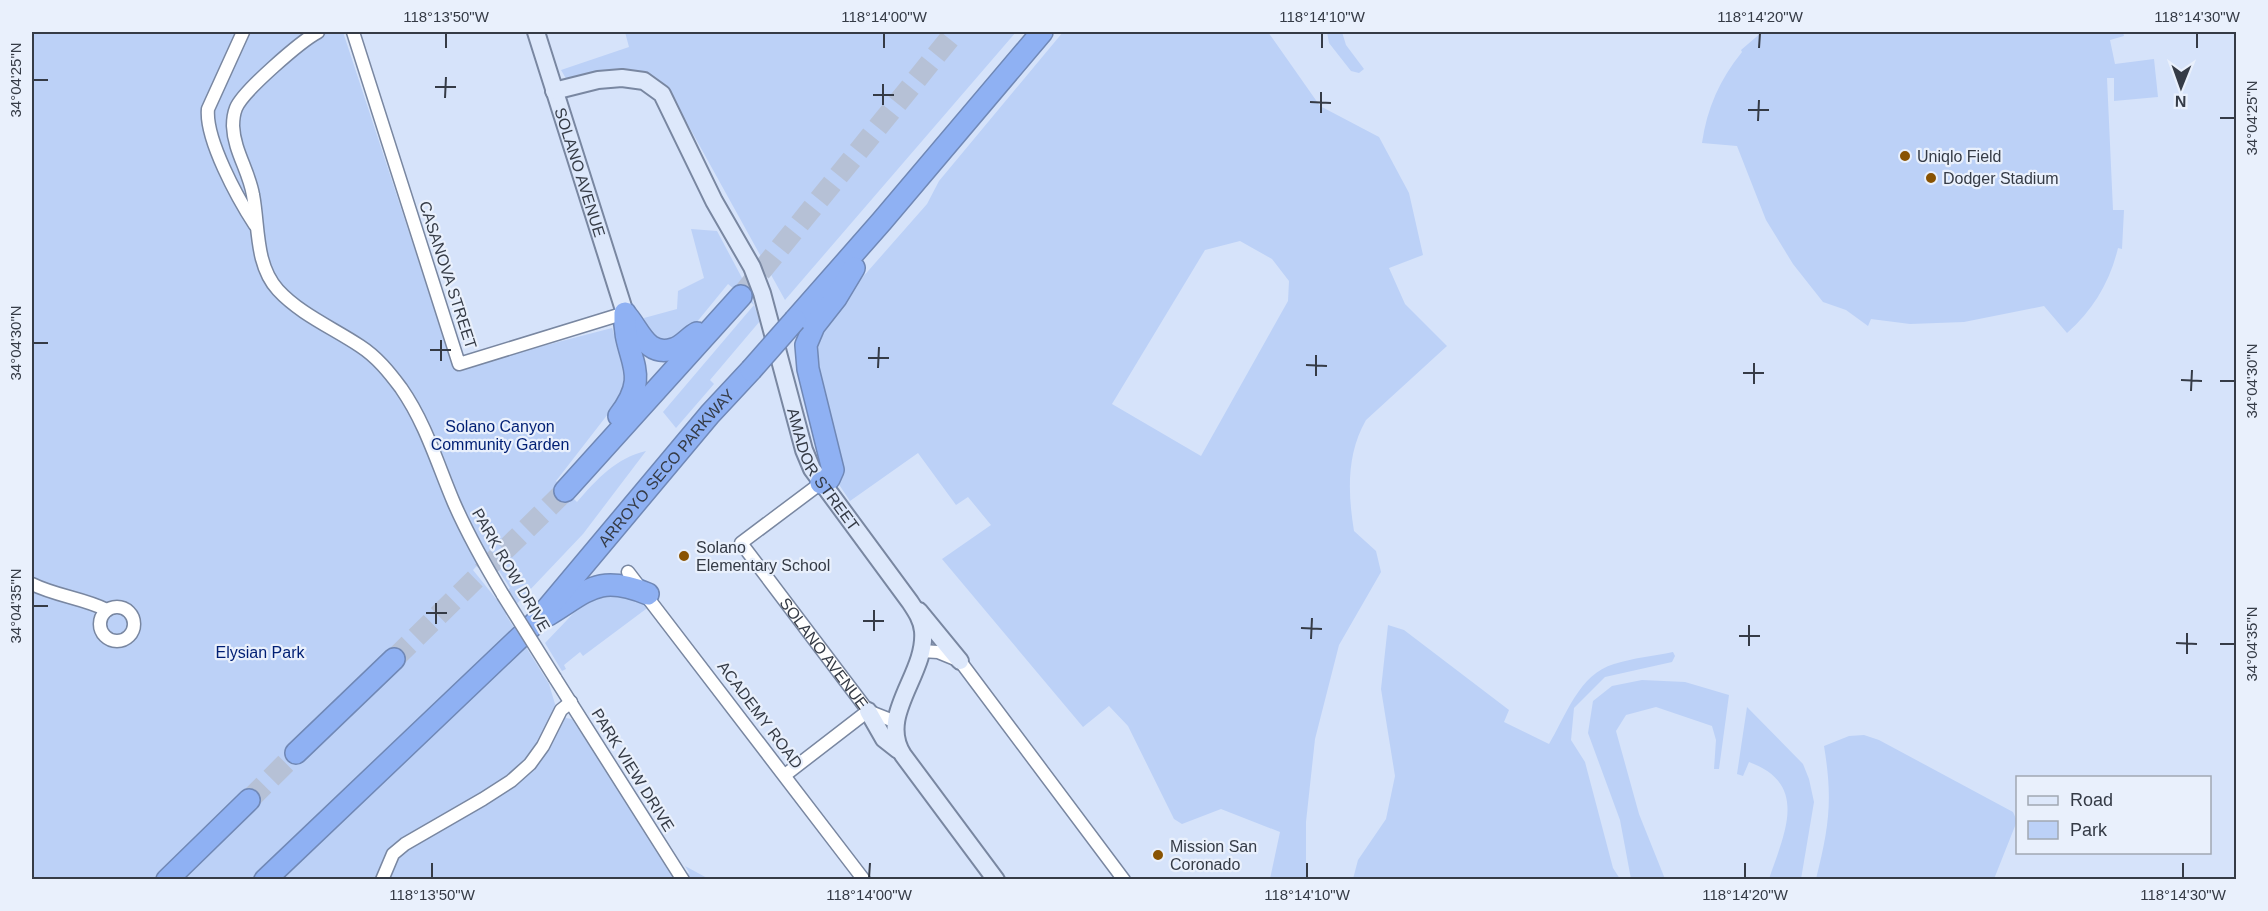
<svg xmlns="http://www.w3.org/2000/svg" width="2268" height="911" font-family="Helvetica,sans-serif">
	<style>
		.green { fill: #bcd1f7; fill-rule: evenodd }
		.lines { fill: none; stroke-linecap: round; stroke-linejoin: round }
		.highway-tunnel { stroke: #b6c1d6; stroke-width: 21; stroke-dasharray: 21 10; stroke-linecap: butt }
		.street-casing { stroke: #7987a1; stroke-width: 15 }
		.secondary-casing { stroke: #7987a1; stroke-width: 20 }
		.highway-casing { stroke: #7088b6; stroke-width: 24 }
		.street { stroke: #fff; stroke-width: 12 }
		.secondary { stroke: #dde8fb; stroke-width: 16 }
		.highway { stroke: #8fb1f3; stroke-width: 21 }
		.street-bridge-casing { stroke: #7987a1; stroke-width: 15; stroke-linecap: butt }
		.highway-bridge-casing { stroke: #7088b6; stroke-width: 24; stroke-linecap: butt }
		.street-bridge { stroke: #fff; stroke-width: 12 }
		.highway-bridge { stroke: #8fb1f3; stroke-width: 21 }
		.ticks { fill: none; stroke: #353b46; stroke-width: 2 }
		.poi-dot { fill: #895302; stroke: #e9f0fc; stroke-width: 2 }
		.labels { text-anchor: middle; dominant-baseline: central; stroke-width: 4.5; stroke-linejoin: round; paint-order: stroke }
		.poi-label { font-size: 16px; fill: #353b46; stroke: #e9f0fc; text-anchor: start }
		.street-label { font-size: 16px; fill: #353b46; stroke: #e9f0fc }
		.park-label { font-size: 16px; fill: #001f74; stroke: #e9f0fc }
		.neatline { fill: none; stroke: #353b46; stroke-width: 2 }
		.ticks-label { font-size: 15px; text-anchor: middle; fill: #353b46 }
	</style>
	<rect width="100%" height="100%" fill="#d6e3fa"/>
	<path class="green" d="M32,32H343L454,369L612,328L628,377L625,392L556,481L577,502C597,479 616,458 646,451L583,534L506,615L549,684L555,704L566,718L572,719L667,862L690,874L685,866L709,879H32ZM488,554L510,588L497,600L473,570Z
		M625,32H1016L785,300L671,94L636,74L568,82L561,70L629,47Z
		M1063,32H1268L1320,106L1379,137L1409,193L1423,255L1389,268L1405,304L1447,346L1366,420C1346,455 1348,494 1354,531L1376,551L1381,572L1339,645L1315,739L1306,822V879H1270L1280,832L1221,809L1182,824L1174,819L1128,726L1109,706L1083,727L942,559L991,525L968,497L956,505L918,453L850,501L838,483L813,342L825,320L927,204L939,181ZM1240,241L1272,259L1289,281L1288,301L1201,456L1112,404L1205,250Z
		M1327,32H1342L1346,45L1364,69L1359,73L1351,71L1329,43Z
		M1762,32H2123L2124,36L2110,40L2115,64L2154,59L2158,97L2114,101V78H2107L2113,210H2124L2122,249L2118,248C2110,282 2093,310 2067,333L2044,306L1964,322L1910,324L1871,319L1868,326L1846,310L1823,302L1793,264L1766,220L1737,146L1702,143C1707,108 1720,79 1742,52L1741,50Z
		M691,229L717,231L749,291L760,321L710,380L714,384L676,428L663,412L754,305L728,284L687,334L660,345L645,324L644,318L677,309L678,291L704,278Z
		M628,592L650,606L583,656L580,652L564,665L566,669L562,671L545,643L588,598Z
		M1388,625L1404,630L1509,710L1504,722L1549,744C1566,716 1579,674 1614,664C1633,658 1654,656 1673,652L1675,656L1672,662L1605,677L1574,708L1571,740L1585,762L1613,868L1620,879H1353L1358,860L1386,819L1395,776L1381,689Z
		M1642,680L1685,682L1729,695L1719,769H1714L1716,740L1712,726L1656,707L1626,715L1616,731L1639,814L1665,879H1631L1620,820L1588,733L1593,701L1612,686Z
		M1747,707L1803,764L1809,779L1814,802L1801,879H1769C1784,834 1810,784 1749,762L1743,776L1737,774Z
		M1864,735L1879,740L2013,812L2017,821L1994,879H1816C1829,827 1833,800 1824,746L1849,736Z"/>
	<g class="lines">
		<path class="highway-tunnel" d="M741,296L955,32
			M394,659L565,491
			M249,800L296,753"/>
		<g class="street-casing">
			<g id="street">
				<path d="M243,32L208,109C205,139 238,199 255,225"/>
				<path d="M318,32C301,41 243,91 236,108C234,113 233,121 233,126C234,151 249,171 253,195C259,226 255,265 278,290C300,314 333,328 360,346C377,357 389,372 401,388C426,424 437,463 454,503C468,535 485,565 503,595"/>
				<path d="M353,32L459,364L625,313"/>
				<path id="s1" d="M821,483L741,543L868,711L896,722"/>
				<path d="M628,572L864,880"/>
				<path d="M32,584C56,596 83,598 107,610"/>
				<circle cx="117" cy="624" r="17"/>
				<path d="M921,651L938,652L960,661L1124,880"/>
				<path d="M555,678L683,880"/>
				<path d="M785,775L868,711"/>
				<path d="M382,880L393,854L405,844L483,799L511,781L530,764L543,746L561,710L571,702"/>
			</g>
		</g>
		<g class="secondary-casing">
			<g id="secondary">
				<path id="s2" d="M536,32L625,313"/>
				<path id="s3" d="M554,91L598,80L622,78L644,81L662,94L714,201L752,267L762,293L804,450L812,469L910,602C916,611 922,620 923,631C927,674 877,715 903,755L996,880"/>
				<path d="M919,611L960,661"/>
				<path d="M868,711L884,739L898,750"/>
			</g>
		</g>
		<g class="highway-casing">
			<g id="highway">
				<path d="M627,316C640,331 647,357 673,349C682,347 689,337 697,333"/>
				<path d="M795,320L882,221L1042,32"/>
				<path d="M619,416C654,371 622,359 625,313"/>
				<path d="M821,483L829,479L833,470L808,369L806,345L814,326L836,298L854,268"/>
				<path d="M565,491L741,296"/>
				<path d="M548,615C589,590 599,574 648,594"/>
				<path d="M296,753L394,659"/>
				<path d="M167,880L249,800"/>
				<path id="s4" d="M265,880L535,623L710,414L751,370"/>
			</g>
		</g>
		<use href="#street" class="street"/>
		<use href="#secondary" class="secondary"/>
		<use href="#highway" class="highway"/>
		<g class="street-bridge-casing">
			<path id="street-bridge" d="M503,595L555,678"/>
		</g>
		<g class="highway-bridge-casing">
			<path id="highway-bridge" d="M751,370L795,320"/>
		</g>
		<use href="#street-bridge" class="street-bridge"/>
		<use href="#highway-bridge" class="highway-bridge"/>
	</g>
	<path class="ticks" d="M446,48V33M884,48V33M1322,48V33M1759,48L1760,33M2197,48V33M33,80H48M435,87H456M873,95H894M445,98L446,77M1310,102L1331,103M883,105V84M1748,110H1769M1321,113V92M2220,118H2235M1758,121L1759,100M33,343H48M430,350H451M868,358H889M441,361V340M1306,365L1327,366M878,368L879,347M1743,373H1764M1316,376V355M2181,380L2202,381M2220,381H2235M1754,384V363M2191,391L2192,370M33,606H48M426,613H447M863,621H884M436,624V603M1301,628L1322,629M874,631V610M1739,636H1760M1311,639L1312,618M2176,643L2197,644M2220,644H2235M1749,646V625M2187,654V633M432,878V863M869,878L870,863M1307,878V863M1745,878V863M2183,878V863"/>
	<g class="poi-dot">
		<circle cx="1905" cy="156" r="6"/>
		<circle cx="1931" cy="178" r="6"/>
		<circle cx="684" cy="556" r="6"/>
		<circle cx="1158" cy="855" r="6"/>
	</g>
	<g class="labels">
		<g class="poi-label">
			<text x="1917" y="156">Uniqlo Field</text>
			<text x="1943" y="178">Dodger Stadium</text>
			<text x="696" y="547">Solano<tspan x="696" dy="18">Elementary School</tspan></text>
			<text x="1170" y="846">Mission San<tspan x="1170" dy="18">Coronado</tspan></text>
		</g>
		<g class="street-label">
			<text stroke="none"><textPath href="#s2" startOffset="147">SOLANO AVENUE</textPath></text>
			<text transform="translate(448 275) rotate(72)">CASANOVA STREET</text>
			<text stroke="none"><textPath href="#s4" startOffset="576">ARROYO SECO PARKWAY</textPath></text>
			<text stroke="none"><textPath href="#s3" startOffset="525">AMADOR STREET</textPath></text>
			<text transform="translate(511 570) rotate(60)">PARK ROW DRIVE</text>
			<text stroke="none"><textPath href="#s1" startOffset="238">SOLANO AVENUE</textPath></text>
			<text transform="translate(760 715) rotate(53)">ACADEMY ROAD</text>
			<text transform="translate(633 770) rotate(58)">PARK VIEW DRIVE</text>
		</g>
		<g class="park-label">
			<text x="500" y="426">Solano Canyon<tspan x="500" dy="18">Community Garden</tspan></text>
			<text x="260" y="652">Elysian Park</text>
		</g>
	</g>
	<rect width="2268" height="911" fill="none" stroke="#e9f0fc" stroke-width="66"/>
	<rect x="2016" y="776" width="195" height="78" fill="#e9f0fc" stroke="#a1a8b3" stroke-width="1.5"/>
	<rect x="2028" y="796" width="30" height="9" fill="#dde8fb" stroke="#a1a8b3" stroke-width="1.5"/>
	<text x="2070" y="806" font-size="18" fill="#353b46">Road</text>
	<rect x="2028" y="821" width="30" height="18" fill="#bcd1f7" stroke="#a1a8b3" stroke-width="1.5"/>
	<text x="2070" y="836" font-size="18" fill="#353b46">Park</text>
	<g transform="translate(2181 87) rotate(181)" stroke="#e9f0fc" stroke-width="4.5" paint-order="stroke">
	<path d="M0-4.5L10 22L0 15L-10 22Z" fill="#353b46"/>
	<text y="-9" font-size="16" font-weight="bold" text-anchor="middle" fill="#353b46">N</text>
	</g>
	<rect x="33" y="33" width="2202" height="845" class="neatline"/>
	<g class="ticks-label">
		<text x="446" y="22">118°13'50"W</text>
		<text x="884" y="22">118°14'00"W</text>
		<text x="1322" y="22">118°14'10"W</text>
		<text x="1760" y="22">118°14'20"W</text>
		<text x="2197" y="22">118°14'30"W</text>
		<text transform="translate(16 80) rotate(-90)" y="5">34°04'25"N</text>
		<text transform="translate(2252 118) rotate(-90)" y="5">34°04'25"N</text>
		<text transform="translate(16 343) rotate(-90)" y="5">34°04'30"N</text>
		<text transform="translate(2252 381) rotate(-90)" y="5">34°04'30"N</text>
		<text transform="translate(16 606) rotate(-90)" y="5">34°04'35"N</text>
		<text transform="translate(2252 644) rotate(-90)" y="5">34°04'35"N</text>
		<text x="432" y="900">118°13'50"W</text>
		<text x="869" y="900">118°14'00"W</text>
		<text x="1307" y="900">118°14'10"W</text>
		<text x="1745" y="900">118°14'20"W</text>
		<text x="2183" y="900">118°14'30"W</text>
	</g>
</svg>
